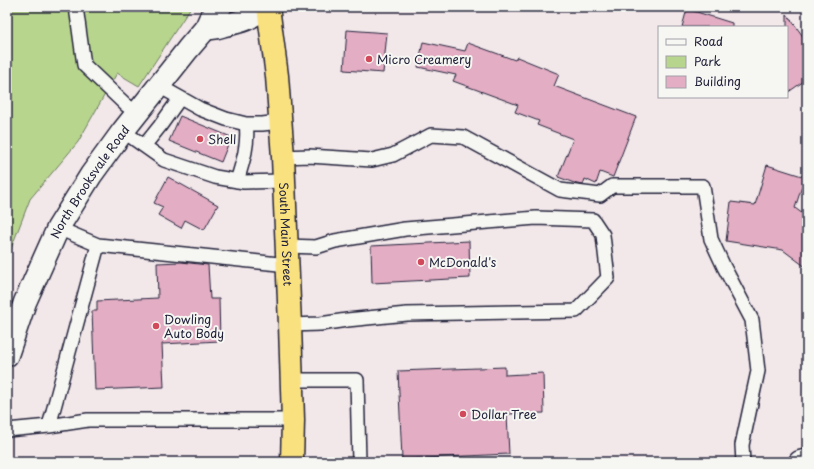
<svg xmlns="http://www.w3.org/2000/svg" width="814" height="469" font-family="'Playpen Sans',sans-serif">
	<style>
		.green { fill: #b8d58d; stroke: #6d7c64 }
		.building { fill: #e3adc3; stroke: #22223b }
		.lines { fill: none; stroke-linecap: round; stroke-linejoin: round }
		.lane-casing { stroke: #22223b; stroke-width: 16 }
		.street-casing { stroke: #22223b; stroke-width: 25 }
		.secondary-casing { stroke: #22223b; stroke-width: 25 }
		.highway-casing { stroke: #22223b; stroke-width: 25 }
		.lane { stroke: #f6f6f2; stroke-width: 13 }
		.street { stroke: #f6f6f2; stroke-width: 22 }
		.secondary { stroke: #f6f6f2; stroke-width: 22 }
		.highway { stroke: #fae180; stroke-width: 22 }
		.poi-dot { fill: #d1495b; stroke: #f6f6f2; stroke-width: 1.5 }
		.labels { text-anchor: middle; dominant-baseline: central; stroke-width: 4; stroke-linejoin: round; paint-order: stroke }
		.poi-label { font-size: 12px; fill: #22223b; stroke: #f6f6f2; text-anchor: start }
		.street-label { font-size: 12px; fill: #22223b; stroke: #f6f6f2 }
	</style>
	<rect width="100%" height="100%" fill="#f2e7e9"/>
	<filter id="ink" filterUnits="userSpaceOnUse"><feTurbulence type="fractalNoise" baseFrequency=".025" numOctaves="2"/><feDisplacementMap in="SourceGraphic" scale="8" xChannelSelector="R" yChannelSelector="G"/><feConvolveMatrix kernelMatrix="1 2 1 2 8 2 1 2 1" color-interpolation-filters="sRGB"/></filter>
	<g filter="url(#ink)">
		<path class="green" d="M7,7H191L139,86L117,73L78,142L30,199L7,259Z"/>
		<path class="building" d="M687,9L732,23V27H682Z
			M787,14L807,42V79L787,93Z
			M347,30L387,33L383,73L344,70Z
			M423,42L465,51L468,43L515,60L517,57L559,74L554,86L636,117L613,177L600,172L596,184L585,179L583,185L577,184L558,177L573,139L537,125L539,121L515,112L518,105L453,81L456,75L418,67Z
			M180,116L231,137L221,162L169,141Z
			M767,165L805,177L795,208L807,217V268L783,250L726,241L731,202L755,205Z
			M168,177L218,205L204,230L185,220L181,228L158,215L163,207L154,203Z
			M469,241L470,278L372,283L371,246Z
			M181,262L208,265L210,299H219L220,341L162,344L164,387L95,390L92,311H97V301L158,298L157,263Z
			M505,367V375L543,373L544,413L507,414L509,454L402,459L398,371Z"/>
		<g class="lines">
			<g class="lane-casing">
				<path id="lane" d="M76,7L84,65L126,105L137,113
					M159,86L200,109L226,119L246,124H262L280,122
					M123,131L164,160L215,177L244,182L284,181
					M144,146L160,126L180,98
					M283,157L309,156L372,160L393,155L431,135L463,137L560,190L600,195L612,186H703L711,239L724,267L752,320L758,371L742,445L743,462
					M237,181C243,162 249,143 246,124
					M58,228L98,245L288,265
					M287,246L316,247L335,241L405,229L536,218L593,220L603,235L608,278L576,311L407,314L347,320L320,324L290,325
					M292,380H357L359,462
					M49,426L98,245
					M7,430L49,426L88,420H293"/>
			</g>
			<g class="street-casing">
				<path id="street" d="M800,462L807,460"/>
			</g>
			<g class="secondary-casing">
				<g id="secondary">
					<path d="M206,28C213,29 218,27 225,25C239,22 253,19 262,7"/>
					<path id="s1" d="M7,355L25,302L58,228L91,175L123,131L188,49L206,28L210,19L217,9L220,7"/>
				</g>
			</g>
			<g class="highway-casing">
				<g id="highway">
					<path id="s2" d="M268,7L277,76L283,157L290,325L293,420L292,462"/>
				</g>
			</g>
			<use href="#lane" class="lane"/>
			<use href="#street" class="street"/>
			<use href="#secondary" class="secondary"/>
			<use href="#highway" class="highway"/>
		</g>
	</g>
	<g class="poi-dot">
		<circle cx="369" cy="59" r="4"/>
		<circle cx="200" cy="139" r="4"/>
		<circle cx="421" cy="262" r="4"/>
		<circle cx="156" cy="326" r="4"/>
		<circle cx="463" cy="414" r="4"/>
	</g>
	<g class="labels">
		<g class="poi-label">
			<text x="377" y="59">Micro Creamery</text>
			<text x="208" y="139">Shell</text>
			<text x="429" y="262">McDonald's</text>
			<text x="164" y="319">Dowling<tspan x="164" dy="14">Auto Body</tspan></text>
			<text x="471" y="414">Dollar Tree</text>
		</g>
		<g class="street-label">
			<text stroke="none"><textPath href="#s1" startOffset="193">North Brooksvale Road</textPath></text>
			<text stroke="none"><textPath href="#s2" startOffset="228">South Main Street</textPath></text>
		</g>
	</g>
	<rect width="814" height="469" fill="none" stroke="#f6f6f2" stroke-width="24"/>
	<rect x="12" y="12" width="790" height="445" fill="none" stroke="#22223b" stroke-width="1.5" filter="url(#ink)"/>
	<rect x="658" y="26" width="130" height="72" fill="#f6f6f2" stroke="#a1a1a9"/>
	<rect x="666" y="39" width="20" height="6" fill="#f6f6f2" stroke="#a1a1a9"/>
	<text x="694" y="46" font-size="12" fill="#22223b">Road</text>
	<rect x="666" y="56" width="20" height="12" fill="#b8d58d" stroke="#a1a1a9"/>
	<text x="694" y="66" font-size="12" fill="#22223b">Park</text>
	<rect x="666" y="76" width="20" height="12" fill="#e3adc3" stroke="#a1a1a9"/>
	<text x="694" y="86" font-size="12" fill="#22223b">Building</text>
</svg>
